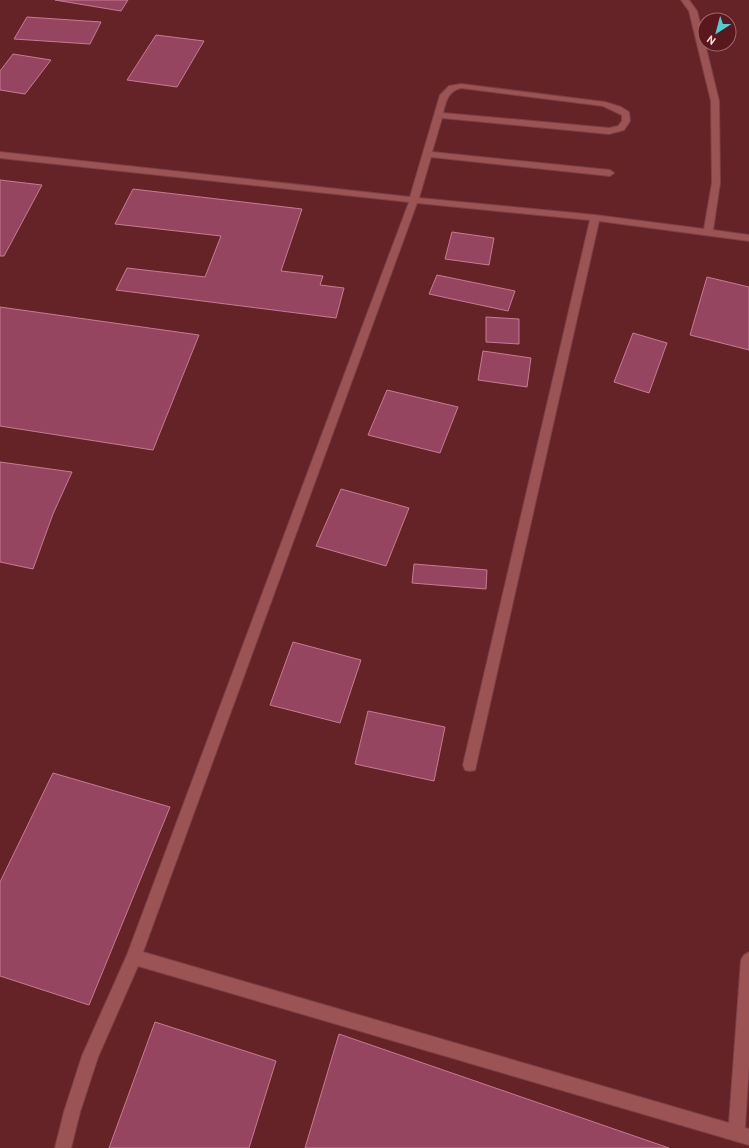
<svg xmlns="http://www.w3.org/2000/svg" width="749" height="1148" font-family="Overpass,sans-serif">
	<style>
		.building { fill: #964561; stroke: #c67b92 }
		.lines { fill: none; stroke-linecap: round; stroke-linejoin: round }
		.lane-casing { stroke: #7b4047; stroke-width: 2 }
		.lane { fill: #9c5354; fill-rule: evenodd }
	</style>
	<rect width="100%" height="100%" fill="#662327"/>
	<path class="building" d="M55,0H128L121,11Z
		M27,17L101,22L90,44L14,39Z
		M156,35L204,41L177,87L127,80Z
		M13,54L51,60L25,94L0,90V71Z
		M0,180L42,185L4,256H0Z
		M133,189L302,209L281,271L323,276L320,285L344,288L336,318L116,290L127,268L205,277L221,236L115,224Z
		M452,232L494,238L489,265L445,259Z
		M437,275L515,291L508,311L429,294Z
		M707,277L749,287V350L690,335Z
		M0,307L199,335L153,450L0,426Z
		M486,317L519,319V344L486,342Z
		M633,333L667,343L649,393L614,382Z
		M483,351L531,358L527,387L478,380Z
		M387,390L458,407L440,453L368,435Z
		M0,462L72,472L53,514L33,569L0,562Z
		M341,489L409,508L386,566L316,546Z
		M414,564L487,570L486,589L412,583Z
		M293,642L361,660L340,723L270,705Z
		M368,711L445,727L434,781L355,764Z
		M53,773L170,807L89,1005L0,976V882Z
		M155,1022L276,1061L249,1148H109Z
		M339,1034L669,1148H305Z"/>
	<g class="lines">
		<g class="lane-casing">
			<path id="lane" d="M681,0H689L697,11L719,101L720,183L713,230L749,235V241L599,221L475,770L470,771L465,770L463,765L590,220L417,203L143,952L729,1123L741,960L744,955L749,952V1065L745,1128L749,1129V1145L138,966L98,1057L80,1112L71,1148H55L64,1112L82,1056L127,955L409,202L0,158V152L410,197L440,95L449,86L461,84L605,102L621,107L629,112L630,121L624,130L609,134L442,118L432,152L610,170L614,173L610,176L431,157L419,198L595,215L704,229L712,183L711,101L689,11ZM461,88L603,106L622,115V121L618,126L609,128L443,113C446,101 448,91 461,88Z"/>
		</g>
		<use href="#lane" class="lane"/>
	</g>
	<g transform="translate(717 32) rotate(216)"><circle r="19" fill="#5a171d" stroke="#9c6669"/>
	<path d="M0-3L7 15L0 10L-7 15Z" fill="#51ccd3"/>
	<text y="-6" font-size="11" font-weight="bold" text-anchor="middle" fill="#ffdcdb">N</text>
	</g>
</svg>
